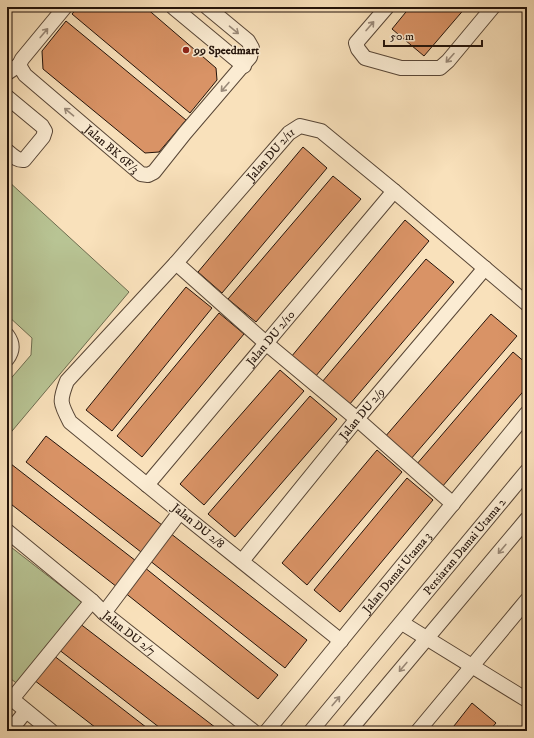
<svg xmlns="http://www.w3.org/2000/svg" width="534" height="738" font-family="'IM FELL DW Pica',serif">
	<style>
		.green { fill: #b8c494; stroke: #6e6c4f }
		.building { fill: #d99366; stroke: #23130a }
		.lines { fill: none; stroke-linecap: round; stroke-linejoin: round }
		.minor-casing { stroke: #584636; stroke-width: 16 }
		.minor { stroke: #fbecd3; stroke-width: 14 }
		.oneway { stroke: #9a8a79 }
		.poi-dot { fill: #8f2418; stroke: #fbecd3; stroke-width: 1.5 }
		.labels { text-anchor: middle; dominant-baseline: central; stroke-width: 3; stroke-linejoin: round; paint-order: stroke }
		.poi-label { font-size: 12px; font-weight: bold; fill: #23130a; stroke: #fbecd3; text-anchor: start }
		.street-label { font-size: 12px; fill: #23130a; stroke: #fbecd3 }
	</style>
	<rect width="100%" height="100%" fill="#f9e1bb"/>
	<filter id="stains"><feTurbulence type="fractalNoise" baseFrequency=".005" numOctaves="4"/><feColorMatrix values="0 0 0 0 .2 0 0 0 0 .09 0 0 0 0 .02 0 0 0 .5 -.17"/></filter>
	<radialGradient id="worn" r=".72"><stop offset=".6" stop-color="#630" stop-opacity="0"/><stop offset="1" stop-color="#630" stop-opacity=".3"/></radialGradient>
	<path class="green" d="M7,180L129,292L7,437V383L31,355L32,338L7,315Z
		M7,544L83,603L19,685L7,676Z"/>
	<path class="building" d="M78,7H145L216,68L217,80L190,113L72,14Z
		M410,7H466L424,56L392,29Z
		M66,21L186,120L159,152L145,153L43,69L42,51Z
		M303,147L327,168L222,293L198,272Z
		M333,176L361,199L256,322L228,299Z
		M405,220L429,241L315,377L291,357Z
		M426,259L454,282L349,405L322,382Z
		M186,287L212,308L112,431L86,410Z
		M219,313L244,334L142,457L117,436Z
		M491,314L517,336L410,460L384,438Z
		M513,352L527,364V387L442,487L416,465Z
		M280,370L304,391L204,505L180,484Z
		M310,396L337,419L235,537L208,514Z
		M46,436L162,525L141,552L26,462Z
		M377,450L402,472L307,585L282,563Z
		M11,464L136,561L117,587L7,501V469Z
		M407,478L433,500L340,612L314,590Z
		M170,533L307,640L285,668L149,560Z
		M144,567L278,675L258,699L124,592Z
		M79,623L220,731H164L58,649Z
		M53,655L151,731H100L34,680Z
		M472,703L496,723L489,731H450Z
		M507,726L513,731H503Z"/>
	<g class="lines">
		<g class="minor-casing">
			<g id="minor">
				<path id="s1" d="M65,7L22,59L19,65L25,75L141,174L148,175L154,172L185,133L250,57L252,48L248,41L207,7"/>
				<path d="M173,7L244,66"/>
				<path d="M387,7L356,43L358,49L365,58L401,68H440L448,61L493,7"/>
				<path d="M7,73L19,65"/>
				<path d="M7,97L42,126L45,131L43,137L24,160C17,161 12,155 7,151"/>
				<path d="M176,263L267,344L357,419L453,504"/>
				<path d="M7,335C13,343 13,351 7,359"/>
				<path id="s2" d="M147,485L394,191"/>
				<path id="s3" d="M7,531L92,601L104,613L253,731"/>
				<path id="s4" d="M242,561L357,419L485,268"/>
				<path d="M104,613L180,512"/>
				<path d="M402,623L527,700"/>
				<path id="s5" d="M341,641L180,512L70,422C60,403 59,401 67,381L176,263L289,133L300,126L321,131L394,191L527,304"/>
				<path d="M7,695L51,731"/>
				<path d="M12,699L92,601"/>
				<path d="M10,731L26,711"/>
				<path id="s6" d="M267,731L527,413"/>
				<path id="s7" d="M311,731L527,471"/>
				<path d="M349,731L527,519"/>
				<path d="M418,731L527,600"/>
			</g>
		</g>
		<use href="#minor" class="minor"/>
	</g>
	<defs><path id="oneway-shaft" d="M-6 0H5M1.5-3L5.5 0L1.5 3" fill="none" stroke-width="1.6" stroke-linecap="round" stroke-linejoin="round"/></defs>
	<g class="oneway">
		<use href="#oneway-shaft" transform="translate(370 26) rotate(-49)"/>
		<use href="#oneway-shaft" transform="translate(234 30) rotate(40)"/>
		<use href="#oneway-shaft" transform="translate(44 33) rotate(-50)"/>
		<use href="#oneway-shaft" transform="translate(450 58) rotate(132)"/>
		<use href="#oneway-shaft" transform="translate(225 87) rotate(131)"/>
		<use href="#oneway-shaft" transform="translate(69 112) rotate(-140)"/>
		<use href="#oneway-shaft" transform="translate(502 549) rotate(130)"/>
		<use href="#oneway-shaft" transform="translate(403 667) rotate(130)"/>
		<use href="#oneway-shaft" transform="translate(336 701) rotate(-50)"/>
	</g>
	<circle class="poi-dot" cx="186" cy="50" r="4"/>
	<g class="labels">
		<g class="poi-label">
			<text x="194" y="50">99 Speedmart</text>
		</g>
		<g class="street-label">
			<text stroke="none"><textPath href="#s1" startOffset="200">Jalan BK 6F/3</textPath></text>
			<text stroke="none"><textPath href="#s5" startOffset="697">Jalan DU 2/11</textPath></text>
			<text stroke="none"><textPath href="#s2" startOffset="192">Jalan DU 2/10</textPath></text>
			<text stroke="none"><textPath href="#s4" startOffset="190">Jalan DU 2/9</textPath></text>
			<text transform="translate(198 526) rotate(39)">Jalan DU 2/8</text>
			<text stroke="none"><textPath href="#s7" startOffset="240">Persiaran Damai Utama 2</textPath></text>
			<text stroke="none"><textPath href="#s6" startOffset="205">Jalan Damai Utama 3</textPath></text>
			<text stroke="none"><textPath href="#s3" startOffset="159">Jalan DU 2/7</textPath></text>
		</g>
	</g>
	<rect width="534" height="738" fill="none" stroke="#f9e1bb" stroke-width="24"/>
	<rect x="8" y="8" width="518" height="722" fill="none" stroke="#23130a" stroke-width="2"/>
	<rect x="12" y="12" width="510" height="714" fill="none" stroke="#23130a"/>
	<path d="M384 40v6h98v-6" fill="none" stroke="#23130a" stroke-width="2"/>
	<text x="390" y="40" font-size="12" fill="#23130a" stroke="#fbecd3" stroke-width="3" paint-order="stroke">50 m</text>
	<rect width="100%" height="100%" filter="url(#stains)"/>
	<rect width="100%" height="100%" fill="url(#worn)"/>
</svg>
